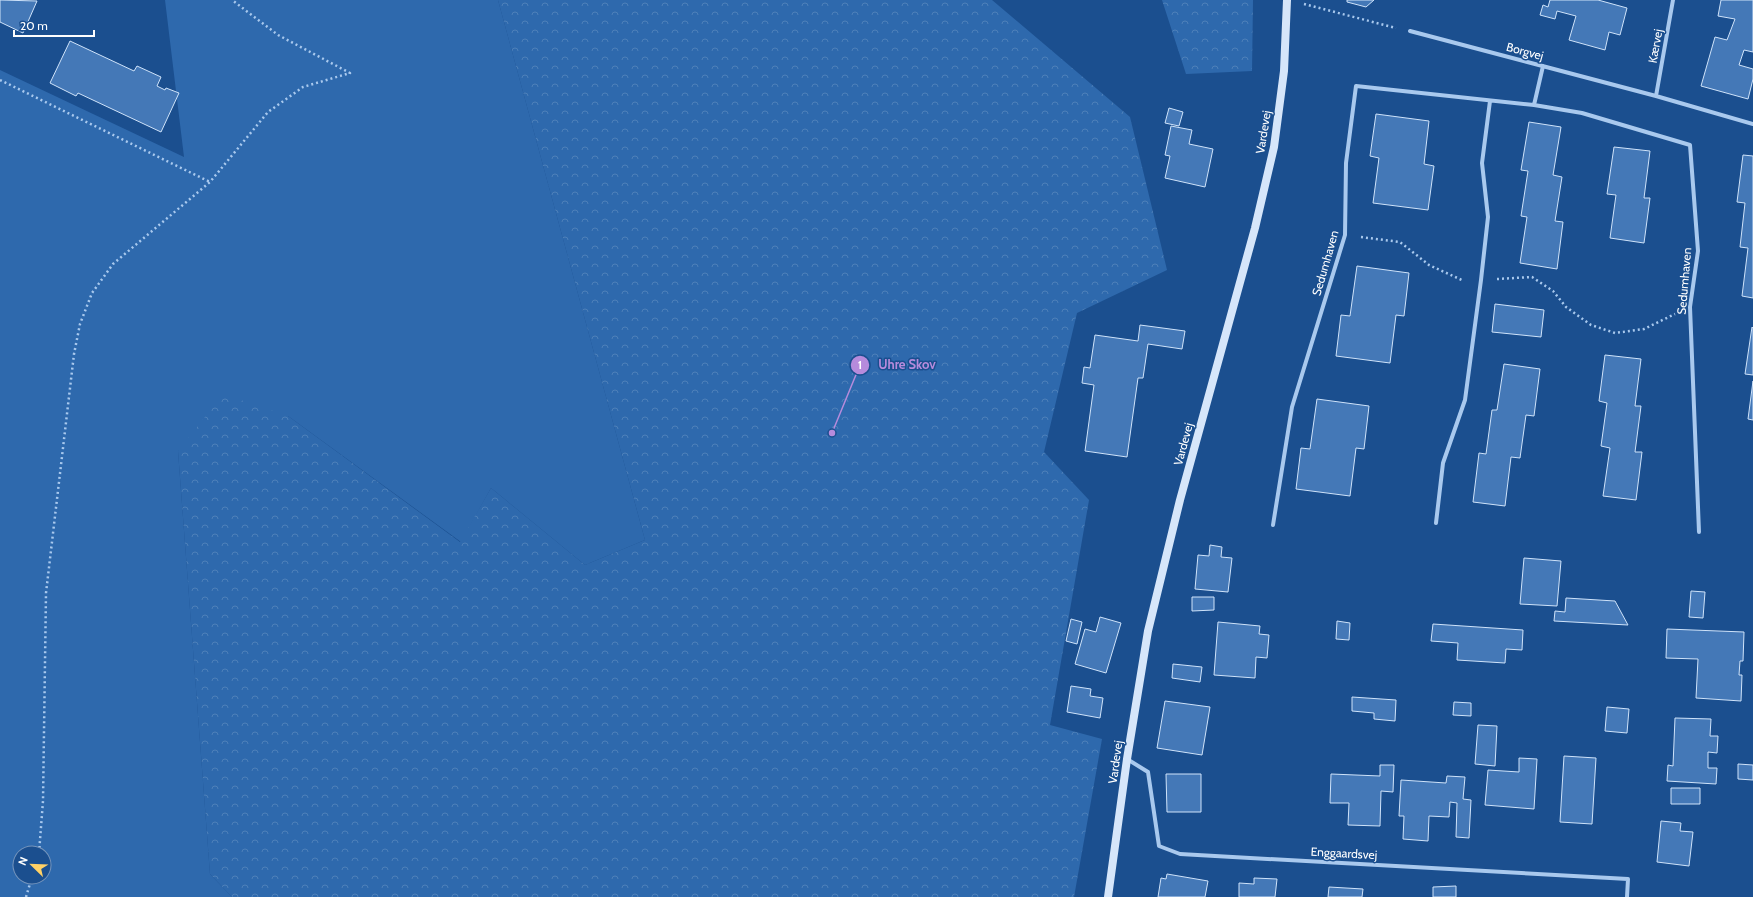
<svg xmlns="http://www.w3.org/2000/svg" width="1753" height="897" font-family="Cabin,sans-serif">
	<style>
		.grass { fill: #2e69ad; fill-rule: evenodd }
		.forest { fill: url(#forest-crowns) }
		.building { fill: #4478b7; stroke: #cfe3fa }
		.lines { fill: none; stroke-linecap: round; stroke-linejoin: round }
		.path { stroke: #a9c9ee; stroke-width: 2.5; stroke-dasharray: 2 3; stroke-linecap: butt }
		.street { stroke: #a9c9ee; stroke-width: 4 }
		.secondary { stroke: #d6e6fa; stroke-width: 8 }
		.labels { text-anchor: middle; dominant-baseline: central; stroke-width: 3; stroke-linejoin: round; paint-order: stroke }
		.street-label { font-size: 12px; fill: #fff; stroke: #1b4f8f }
		.leader { fill: none; stroke: #b68bdc; stroke-width: 1.5 }
		.callout-dot { fill: #b68bdc; stroke: #1b4f8f; stroke-width: 1.5 }
		.mark-label { font-size: 12px; text-anchor: middle; font-weight: bold; fill: #fff }
		.callout-label { font-size: 13px; text-anchor: middle; font-weight: bold; fill: #b68bdc; stroke: #1b4f8f; stroke-width: 3; stroke-linejoin: round; paint-order: stroke }
	</style>
	<defs>
		<pattern id="forest-crowns" width="20" height="18" patternUnits="userSpaceOnUse"><rect width="20" height="18" fill="#2e69ad"/><path d="M2 6a3 3 0 1 1 6 0M12 15a3 3 0 1 1 6 0" fill="none" stroke="#4d80b9"/></pattern>
	</defs>
	<rect width="100%" height="100%" fill="#1b4f8f"/>
	<path class="grass" d="M165,0H498L645,540L585,565L491,488L461,542L288,416L178,451L210,874L232,897H0V70L184,157ZM20,853H44V877H20Z"/>
	<path class="forest" d="M498,0H992L1130,117L1167,270L1077,313L1044,452L1089,500L1050,725L1102,739L1074,897H232L210,874L178,451L223,394L288,416L460,542L491,488L585,565L645,540Z
		M1162,0H1253L1252,71L1186,74Z"/>
	<path class="building" d="M0,0L37,1L23,33L0,22Z
		M1347,0H1374L1366,7L1347,2Z
		M1550,0H1598L1627,8L1620,35L1609,32L1605,50L1569,40L1576,16L1557,11L1555,19L1540,15L1543,5L1548,7Z
		M1721,0H1753V52L1744,50L1739,65L1753,69V79L1748,99L1701,86L1715,37L1727,40L1735,19L1718,16Z
		M70,41L134,71L137,66L161,77L157,86L165,90L166,88L179,93L161,132L78,93L76,96L50,83Z
		M1169,108L1183,112L1179,126L1165,123Z
		M1376,114L1429,121L1424,164L1434,166L1428,210L1373,203L1379,158L1370,156Z
		M1529,122L1561,127L1553,175L1562,177L1555,221L1563,222L1557,269L1520,263L1527,217L1521,216L1528,171L1521,170Z
		M1171,126L1192,130L1189,144L1213,149L1205,187L1165,178L1170,156L1165,155Z
		M1614,147L1650,151L1644,198H1650L1644,243L1610,238L1616,195L1607,194Z
		M1743,155L1753,156V298L1742,296L1748,248L1740,247L1745,203L1737,202Z
		M1357,266L1409,273L1404,316L1396,315L1390,363L1336,356L1341,315L1350,316Z
		M1495,304L1544,310L1541,337L1492,332Z
		M1140,325L1185,331L1182,349L1148,344L1143,378H1138L1127,457L1085,451L1094,385L1082,383L1084,367L1090,368L1095,335L1138,341Z
		M1752,327L1753,328V375L1745,374Z
		M1605,355L1641,359L1635,406H1641L1635,452H1642L1636,500L1603,496L1610,448L1601,446L1607,403L1599,401Z
		M1504,364L1540,369L1534,416L1526,415L1520,458L1511,457L1505,506L1473,502L1479,453L1486,454L1492,410H1497Z
		M1753,381V420L1748,419Z
		M1317,399L1369,406L1364,449L1356,448L1350,496L1296,489L1301,448L1310,449Z
		M1210,545L1222,547L1221,557L1232,558L1228,592L1195,589L1198,555L1209,556Z
		M1524,558L1561,561L1557,606L1520,604Z
		M1691,591L1705,592L1703,618L1689,617Z
		M1192,597H1214V610L1192,611Z
		M1566,598L1615,601L1628,625L1554,621L1555,611L1565,612Z
		M1100,617L1121,623L1106,673L1075,664L1085,629L1096,632Z
		M1071,619L1082,622L1077,644L1066,641Z
		M1337,621L1350,623L1349,640L1336,639Z
		M1218,622L1260,626L1259,634L1269,635L1267,658L1256,657L1255,678L1214,675Z
		M1433,624L1523,630L1522,650L1506,649L1505,663L1457,660L1458,643L1431,641Z
		M1667,629L1744,632L1743,661H1740L1739,675H1742L1741,701L1696,698L1698,659L1666,658Z
		M1173,664L1202,667L1200,682L1172,678Z
		M1071,686L1091,689L1090,696L1103,698L1100,718L1067,712Z
		M1352,697L1396,700L1395,721L1374,719V713L1352,711Z
		M1165,701L1210,707L1202,755L1157,748Z
		M1454,702L1471,703V716L1453,715Z
		M1607,707L1629,709L1627,733L1605,731Z
		M1675,718L1711,719L1710,736H1718L1717,753L1708,752V768H1717L1716,784L1667,781L1668,765L1673,766Z
		M1478,725L1497,726L1495,766L1475,764Z
		M1564,756L1596,758L1592,824L1560,822Z
		M1519,758L1537,759L1534,809L1485,805L1488,770L1519,772Z
		M1738,764L1753,765V780L1738,779Z
		M1380,765H1394L1393,792L1381,791L1380,826L1348,825L1349,803H1330L1331,774L1380,776Z
		M1166,774H1201V812H1167Z
		M1447,776L1465,777L1463,799L1471,800L1469,838L1456,837L1457,803L1450,802L1449,817L1429,816L1428,841L1403,839L1404,816H1399L1401,780L1446,783Z
		M1671,788H1700V804H1671Z
		M1661,821L1681,823L1680,831L1693,832L1689,866L1657,862Z
		M1167,874L1208,881L1205,897H1158L1161,878L1166,879Z
		M1254,878L1277,879L1275,897H1239V883L1254,884Z
		M1456,886V897H1433V887Z
		M1329,887L1363,889L1362,897H1328Z"/>
	<g class="lines">
		<path class="path" d="M1304,4L1396,28
			M0,80L210,182
			M1361,237L1400,242L1429,265L1464,281
			M1497,279L1532,277L1553,291L1566,307L1591,325L1615,333L1644,329L1675,314
			M39,853L43,801L46,593L74,354L80,324L92,293L113,264L210,182L268,112L303,87L350,73L278,35L232,0
			M26,897L32,877"/>
		<path class="street" d="M1410,31L1656,96L1753,124
			M1656,96L1673,0
			M1534,105L1543,66
			M1436,523L1443,463L1465,400L1481,280L1488,217L1482,163L1490,101
			M1273,525L1292,407L1345,235L1346,163L1356,86L1534,105L1582,113L1690,145L1698,251L1690,307L1699,532
			M1127,759L1148,772L1159,846L1180,854L1628,879L1627,897"/>
		<path class="secondary" d="M1108,897L1127,759L1148,631L1180,500L1255,228L1274,147L1284,71L1287,0"/>
	</g>
	<g class="labels">
		<g class="street-label">
			<text transform="translate(1655 46) rotate(-80)">Kærvej</text>
			<text transform="translate(1525 51) rotate(15)">Borgvej</text>
			<text transform="translate(1263 132) rotate(-81)">Vardevej</text>
			<text transform="translate(1325 263) rotate(-74)">Sedumhaven</text>
			<text transform="translate(1684 281) rotate(-85)">Sedumhaven</text>
			<text transform="translate(1183 444) rotate(-75)">Vardevej</text>
			<text transform="translate(1115 762) rotate(-82)">Vardevej</text>
			<text transform="translate(1344 853) rotate(3)">Enggaardsvej</text>
		</g>
	</g>
	<path class="leader" d="M832 433L860 365"/>
	<g class="callout-dot">
		<circle cx="832" cy="433" r="4"/>
		<circle cx="860" cy="365" r="10"/>
	</g>
	<g class="mark-label">
		<text x="860" y="369">1</text>
	</g>
	<g class="callout-label">
		<text x="907" y="369">Uhre Skov</text>
	</g>
	<g transform="translate(32 865) rotate(293)"><circle r="19" fill="#1b4f8f" stroke="#7695bc"/>
	<path d="M0-3L7 15L0 10L-7 15Z" fill="#ffd166"/>
	<text y="-6" font-size="11" font-weight="bold" text-anchor="middle" fill="#ffffff">N</text>
	</g>
	<path d="M14 30v6h80v-6" fill="none" stroke="#ffffff" stroke-width="2"/>
	<text x="20" y="30" font-size="12" fill="#ffffff" stroke="#1b4f8f" stroke-width="3" paint-order="stroke">20 m</text>
</svg>
